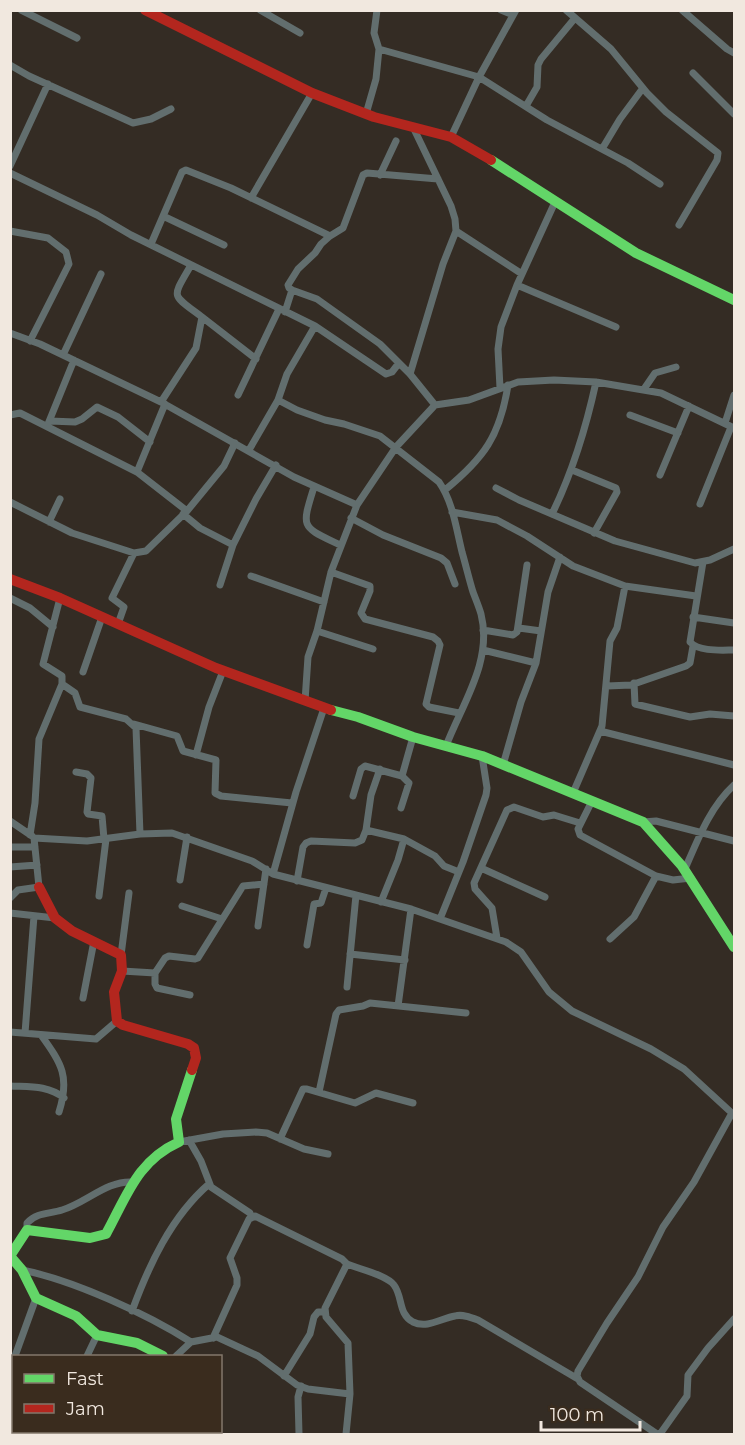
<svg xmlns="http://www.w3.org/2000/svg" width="745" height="1445" font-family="Montserrat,sans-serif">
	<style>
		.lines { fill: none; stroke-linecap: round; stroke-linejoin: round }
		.street { stroke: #626e6e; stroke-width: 7 }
		.fast { stroke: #63d668; stroke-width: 10 }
		.jam { stroke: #b3261e; stroke-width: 10 }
	</style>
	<rect width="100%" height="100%" fill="#342c24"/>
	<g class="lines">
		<path class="street" d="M21,10L77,38
			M260,10L300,33
			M501,10L513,15
			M566,10L611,49L647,93L666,112L718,153L717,160L679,225
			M682,10L727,49L734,53
			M379,49L479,77L547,120L628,163L660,184
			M10,65L29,76L133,123L151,119L171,109
			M693,73L734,114
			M526,106L537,87L538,65L541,59L575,18
			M366,114L376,79L379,49L374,33L377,10
			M451,137L479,77L516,10
			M602,149L620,119L643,88
			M10,166L48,84
			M10,173L97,215L131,235L315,326L386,374L392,372L399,363
			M380,175L396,141
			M251,198L312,93
			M163,216L224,245
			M10,231L48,238L66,252L69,264L30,341
			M456,231L522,274
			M151,244L182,172L186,170L231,188L330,236
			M517,285L616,327
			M292,290L289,288L288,285L298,269L315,253L321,244L330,236L343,228L363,175L367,173L438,179
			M285,312L292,290L317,299L380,344L410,374L435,405
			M202,317L256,359
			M10,333L40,344L161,402L294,477L357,505
			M63,355L101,274
			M410,374L443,264L456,231L455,219L451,206L413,127
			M500,388L498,349L501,327L517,285L555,202
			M644,389L655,373L676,367
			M238,395L279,309
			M278,400L297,410L325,420L344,424L380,436L439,482C453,502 456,528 462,552C466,566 469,579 473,592C476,600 479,607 481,614C493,661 462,704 446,746
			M161,402L196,348L202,317C170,293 172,299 191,265
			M10,415L20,413L137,472L187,511
			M630,415L678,433
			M50,421L75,422L82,419L97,407L118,417L150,442
			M725,423L734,395
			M48,424L74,360
			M249,450L278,400L287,374L315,326
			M572,470L616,488L617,492L594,533
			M137,472L165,404
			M660,475L689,406
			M314,487C301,529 301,526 340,545
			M496,488L519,500L615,541L695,563L710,560L734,549
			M445,490C484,458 500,436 508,385
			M10,502L72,533L134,553
			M700,504L731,427
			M452,512L497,520L527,536L573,566L625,586L696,596
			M183,514L200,528L233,545L220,585
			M552,514C573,471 586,428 596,382
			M351,518L383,535L441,558L447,563L455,584
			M49,522L60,499
			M233,545L256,499L276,465
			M703,562L690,642C699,652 722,650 734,650
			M331,572L370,586V591L361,613L365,619L433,637L438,641L440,645L426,704L429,707L459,713
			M251,576L324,602
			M10,598L30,608L53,627
			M60,598L43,664L62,676V684L75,693L80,707L126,719L136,728L140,834
			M693,617L734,623
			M118,624L124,607L112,598L134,553L146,551L187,511L224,466L235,443
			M519,628L541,631
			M483,630L513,635L517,632L527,565
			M317,631L373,649
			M483,650L536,663L521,702L503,765
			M536,663L548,592L560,557
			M83,672L102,617
			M634,683L635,704L690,717L710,714L734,716
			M607,686L631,685L686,666L690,663L693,646
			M305,701L308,657L317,631L331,572L357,505L396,447L435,405L469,400L518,382L554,380L596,382L661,393L734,428
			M324,708L296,792L273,874L411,909L506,942L521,952L549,992L572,1011L651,1049L684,1069L734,1115
			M134,724L177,736L183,751L216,760L215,793L221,796L292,803
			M600,731L734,765
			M196,755L209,707L223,671
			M76,772L87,774L91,778L87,812L88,814L102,816L104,839
			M573,793L602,726L610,641L617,628L625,586
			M353,796L361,769L365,766L402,776
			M592,801L578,829L580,835L656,876L673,880L691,878
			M401,808L409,783L402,776L413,737
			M10,821L32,836
			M643,822L656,821L734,841
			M366,830L404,839L435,856L444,866L459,872
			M30,835L35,803L39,739L62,684
			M10,847H35
			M10,867L37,865
			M481,868L545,897
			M685,869C698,839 710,807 734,785
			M180,880L187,837
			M297,881L303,847L306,843L311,841L355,843L362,840L366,830L371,795L380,769
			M99,896L106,839
			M10,898L18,890L39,887L34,838L87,841L140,834L172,833L252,861L273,874
			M381,902L398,860L404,839
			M182,906L222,919
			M10,913L55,918
			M440,919L463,862L486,795L487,788L482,756
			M258,926L266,869
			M497,938L492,908L475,889L474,883L507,810L514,807L543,817L554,815L580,823
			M610,939L634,917L656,876
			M307,945L314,904L321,903L326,888
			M350,954L405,960
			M121,955L129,893
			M122,971L155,973L165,958L169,956L195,959L198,958L243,886L264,884
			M155,973V984L157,988L190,995
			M347,987L356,895
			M83,998L94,941
			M398,1006L411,909
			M10,1032L96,1039L117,1021
			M25,1033L34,916
			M41,1035C62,1064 70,1077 59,1112
			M10,1086C29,1087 48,1085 64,1098
			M319,1092L336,1014L339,1010L363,1006L370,1003L466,1013
			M280,1139L303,1089H307L355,1103L376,1093L413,1103
			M189,1140L201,1161L211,1187L250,1213L251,1217
			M179,1142L223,1134L256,1132L267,1133L304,1149L328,1154
			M27,1230V1223C37,1212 50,1214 62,1210C86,1203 107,1180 133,1182
			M347,1264C359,1269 387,1275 394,1285C403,1297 398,1314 413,1322C427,1329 442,1318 455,1316C462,1314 470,1317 478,1320L578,1379
			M22,1270C73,1280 147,1314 191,1342
			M132,1311C149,1265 171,1217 209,1184
			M213,1338L237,1285V1278L230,1258L249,1219L255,1216L342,1259L347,1264L325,1308L326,1317L348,1343L350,1394
			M15,1356L36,1298
			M87,1356L97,1335
			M176,1356L191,1342L217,1337L258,1356L297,1385L308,1389L350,1394L346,1434
			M10,1368L14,1360
			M284,1376L310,1334L314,1317L318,1312H325
			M10,1412L14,1413
			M42,1432L45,1434
			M169,1432L171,1434
			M299,1434L298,1397L301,1386
			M657,1434L580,1382L577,1376L578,1371L607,1323L638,1277L663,1227L694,1182L732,1113
			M660,1434L687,1396L688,1375L708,1348L734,1319"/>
		<path class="fast" d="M491,160L636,253L734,300
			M331,710L358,717L413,737L482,756L643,822L682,866L734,947
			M163,1356L137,1343L97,1335L76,1316L36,1298L22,1270L10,1256L27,1230L90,1238L106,1234C127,1196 137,1161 179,1142L176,1119L192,1070"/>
		<path class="jam" d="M145,10L312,93L374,117L451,137L491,160
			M10,579L60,598L216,668L331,710
			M39,887L55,918L72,931L121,955L122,971L114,992L117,1021L123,1025L188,1044L194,1048L196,1058L192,1070"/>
	</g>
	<rect width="745" height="1445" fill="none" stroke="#f1e8df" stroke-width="24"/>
	<rect x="12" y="1355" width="210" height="78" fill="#3a2c1e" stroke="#83776b" stroke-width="1.5"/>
	<rect x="24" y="1374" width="30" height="9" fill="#63d668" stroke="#83776b" stroke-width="1.5"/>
	<text x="66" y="1385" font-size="18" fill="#f1e8df">Fast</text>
	<rect x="24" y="1404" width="30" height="9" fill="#b3261e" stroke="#83776b" stroke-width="1.5"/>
	<text x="66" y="1415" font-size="18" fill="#f1e8df">Jam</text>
	<path d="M541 1421v9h99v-9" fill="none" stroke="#f1e8df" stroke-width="3"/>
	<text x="550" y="1421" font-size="18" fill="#f1e8df" stroke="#3a2c1e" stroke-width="4.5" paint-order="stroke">100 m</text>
</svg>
